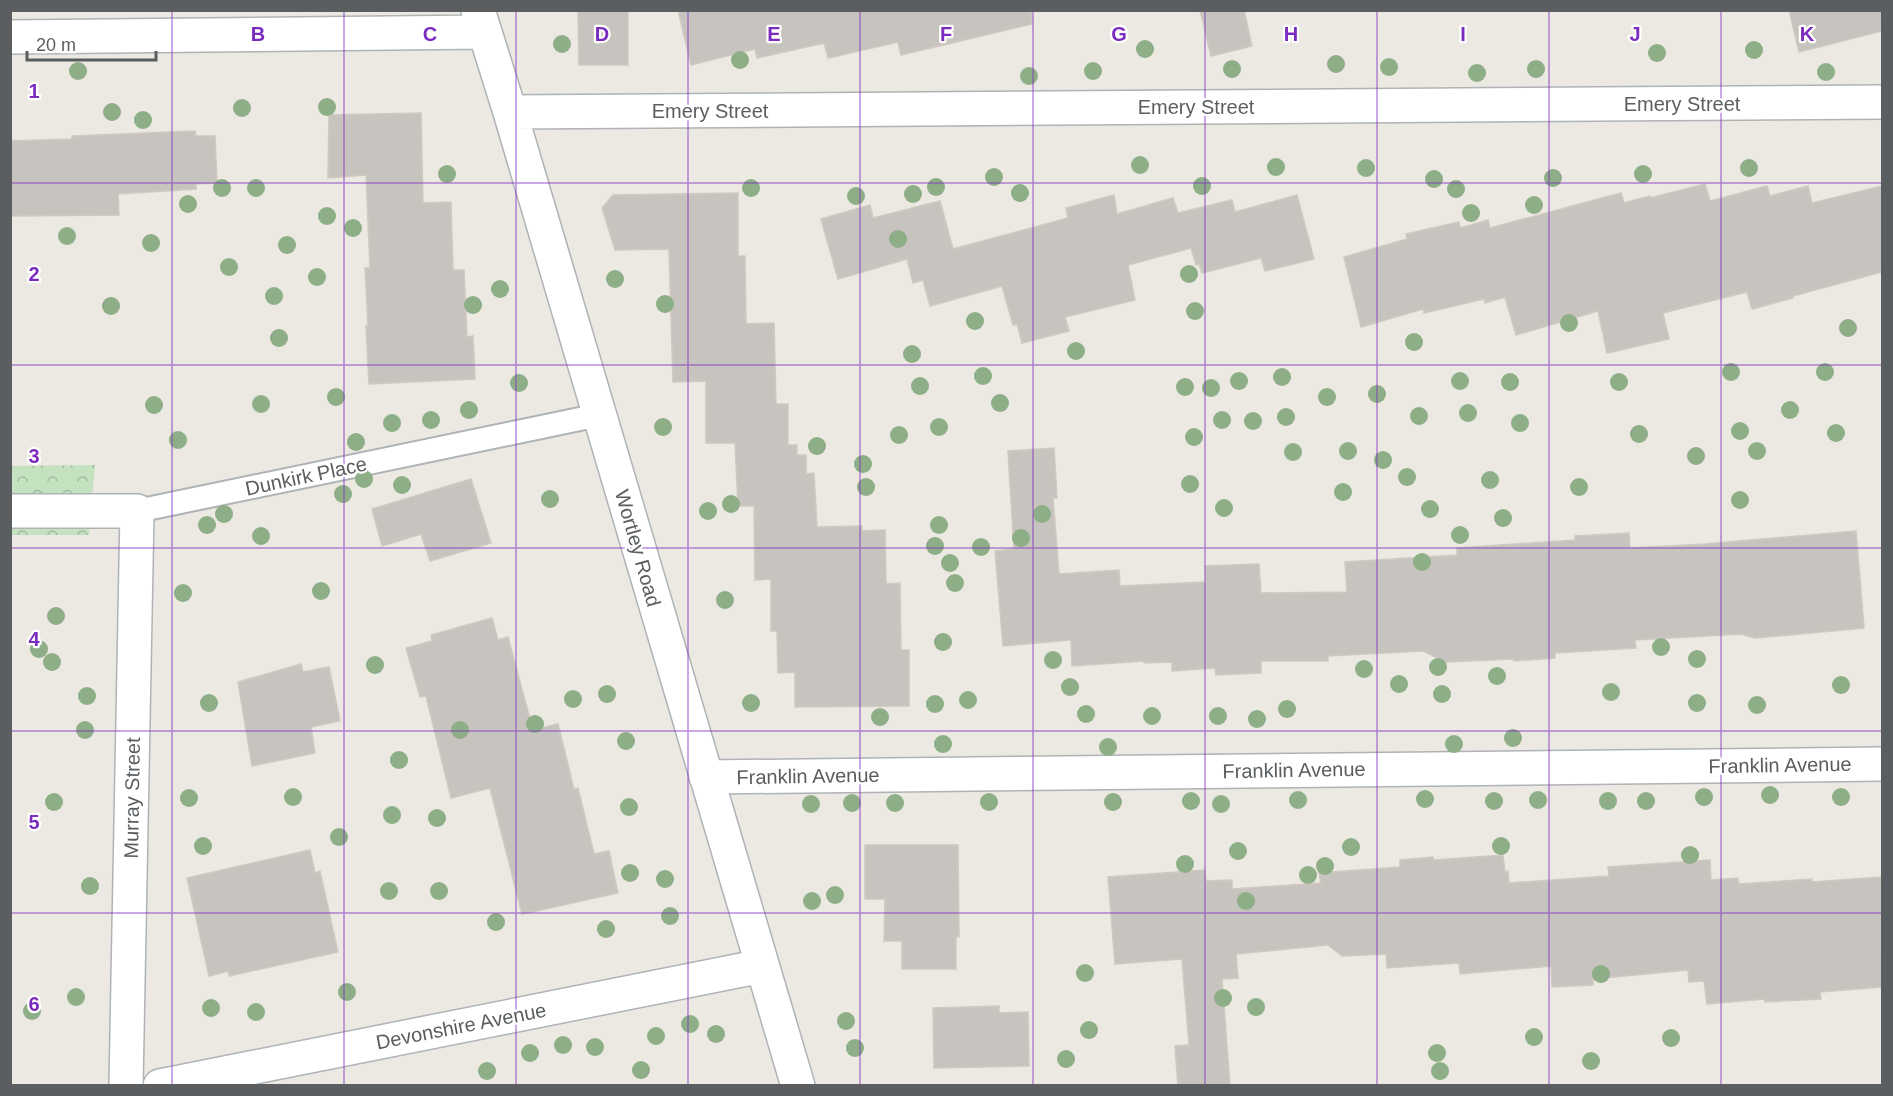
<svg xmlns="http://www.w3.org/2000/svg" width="1893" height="1096" font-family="Helvetica,sans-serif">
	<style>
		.forest { fill: url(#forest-crowns) }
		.building { fill: #c7c3be; stroke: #d0c9c1; stroke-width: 1.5 }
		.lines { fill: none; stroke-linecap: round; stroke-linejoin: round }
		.service-casing { stroke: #afb3b6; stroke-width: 26 }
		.minor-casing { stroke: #afb3b6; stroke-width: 36 }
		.tertiary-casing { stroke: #afb3b6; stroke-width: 36 }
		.service { stroke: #fff; stroke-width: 22 }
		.minor { stroke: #fff; stroke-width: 33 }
		.tertiary { stroke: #fff; stroke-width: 33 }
		.tree { fill: #8dae86 }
		.grid { fill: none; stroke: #7b2cbf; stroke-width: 1.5; stroke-opacity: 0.55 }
		.labels { text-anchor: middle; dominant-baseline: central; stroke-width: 4.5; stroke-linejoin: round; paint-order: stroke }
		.street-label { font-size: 20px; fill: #5a5e61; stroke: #fff }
		.grid-label { font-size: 20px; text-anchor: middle; font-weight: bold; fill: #7b2cbf; stroke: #fff; stroke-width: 4.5; stroke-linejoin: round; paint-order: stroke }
	</style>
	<defs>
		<pattern id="forest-crowns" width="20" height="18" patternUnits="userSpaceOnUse" patternTransform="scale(1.5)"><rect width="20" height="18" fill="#c4e2c0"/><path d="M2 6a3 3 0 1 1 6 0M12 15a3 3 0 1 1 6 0" fill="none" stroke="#a2ba9f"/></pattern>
	</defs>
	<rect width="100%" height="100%" fill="#ece8e2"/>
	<path class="forest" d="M95,465L89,535H11V466Z"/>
	<path class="building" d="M578,10H628V65H579Z
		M678,10H1031L1032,24L901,55L898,42L828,58L824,43L757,58L755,49L691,65Z
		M1200,10H1244L1252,46L1211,56Z
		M1789,10H1882V31L1799,52Z
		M421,113L423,203L451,202L453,270H464L467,337L473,336L475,379L369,384L366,326H368L365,268H370L366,175L328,178L329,115Z
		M195,131L196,136H215L217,183L196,184V189L118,194L119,215L10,216V141L72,139V136Z
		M1705,184L1710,201L1767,186L1770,196L1808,186L1812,203L1882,186V272L1793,296V298L1752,309L1747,292L1663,313L1669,339L1607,353L1598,311L1516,335L1505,297L1485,303L1484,299L1424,313L1423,309L1361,327L1344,257L1407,239L1406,234L1459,222L1460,228L1488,220L1490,228L1621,193L1624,203L1650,196V198Z
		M738,193V256H745L746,324L774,323L776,404H788V445H797V455H806V474L814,473L817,527L862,526V531L885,530L886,584L900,583L901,650H909V706L795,707V672L778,673L777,631H771V579L755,580L754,506H738L735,443H706V381L673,382L669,249L615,250L602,208L613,195Z
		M1114,195L1117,214L1173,198L1178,213L1232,200L1235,212L1297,195L1314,259L1265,271L1261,258L1202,273L1199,264L1196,265L1191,248L1128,265L1135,300L1065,317L1069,331L1022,343L1017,324L1013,325L1002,286L930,306L923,280L913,283L907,259L838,279L821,219L870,205L873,218L940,201L953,249L1068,218L1066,208Z
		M1054,448L1057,498H1053L1059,574L1119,570L1120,586L1206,582L1205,566L1259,564L1261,593L1347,592L1345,562L1457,555V548L1575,540V536L1629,533L1630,548L1705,544L1856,531L1864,628L1755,638L1741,634L1635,640L1636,648L1555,653V658L1514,661L1513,659L1446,662L1423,651L1328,656V661H1261V673L1216,675L1215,668L1172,671V662L1144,663V661L1072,666L1071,640L1003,646L995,551L1014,549L1008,451Z
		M471,479L491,543L430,561L421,534L382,546L372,509Z
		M492,618L498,640L508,637L533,730L558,724L574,789L578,788L594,854L609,851L618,893L522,914L490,788L451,798L426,696L420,697L406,648L432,641L431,635Z
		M301,664L303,672L329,667L340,721L311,727L315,753L252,766L238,682Z
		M865,845H958L959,937H956V969H902V941H884L885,899H865Z
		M310,850L315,873L320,871L338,952L229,976L228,971L209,976L187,878Z
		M1503,855L1505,872L1508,871L1509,883L1609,876L1608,867L1710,860L1711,880L1738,878L1739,884L1812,879V882L1881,877L1882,987L1820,992L1821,999L1765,1002V999L1707,1004L1704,981L1689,982L1688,970L1593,979V985L1552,987L1551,966L1460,974L1459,963L1387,968L1386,954L1342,956L1328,945L1236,954L1238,978L1222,979L1230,1086H1178L1175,1046L1189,1045L1182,959L1115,964L1108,877L1205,870L1206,881L1232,880V889L1321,883L1319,873L1400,867V860L1433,857L1434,860Z
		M999,1006V1013L1028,1012L1029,1066L934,1068L933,1008Z"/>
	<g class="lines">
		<g class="service-casing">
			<path id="service" d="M137,511L599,415"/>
		</g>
		<g class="minor-casing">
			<path id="minor" d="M10,511H137L126,1086
				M706,777L1882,764
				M160,1086L762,966"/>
		</g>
		<g class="tertiary-casing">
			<path id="tertiary" d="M478,10L510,112L798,1086
				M10,37L484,32
				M510,112L1882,102"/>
		</g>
		<use href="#service" class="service"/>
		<use href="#minor" class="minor"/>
		<use href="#tertiary" class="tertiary"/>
	</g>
	<g class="tree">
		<circle cx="562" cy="44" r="9"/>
		<circle cx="1145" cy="49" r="9"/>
		<circle cx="1754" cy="50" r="9"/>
		<circle cx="1657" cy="53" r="9"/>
		<circle cx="740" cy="60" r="9"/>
		<circle cx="1336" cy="64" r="9"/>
		<circle cx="1389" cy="67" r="9"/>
		<circle cx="1232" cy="69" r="9"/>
		<circle cx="1536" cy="69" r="9"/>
		<circle cx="78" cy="71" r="9"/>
		<circle cx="1093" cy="71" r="9"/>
		<circle cx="1826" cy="72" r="9"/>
		<circle cx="1477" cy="73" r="9"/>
		<circle cx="1029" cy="76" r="9"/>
		<circle cx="327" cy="107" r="9"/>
		<circle cx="242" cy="108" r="9"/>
		<circle cx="112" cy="112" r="9"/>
		<circle cx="143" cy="120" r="9"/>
		<circle cx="1140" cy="165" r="9"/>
		<circle cx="1276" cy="167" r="9"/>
		<circle cx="1366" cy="168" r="9"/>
		<circle cx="1749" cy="168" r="9"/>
		<circle cx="447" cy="174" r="9"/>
		<circle cx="1643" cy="174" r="9"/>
		<circle cx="994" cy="177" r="9"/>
		<circle cx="1553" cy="178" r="9"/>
		<circle cx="1434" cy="179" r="9"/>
		<circle cx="1202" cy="186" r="9"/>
		<circle cx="936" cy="187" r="9"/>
		<circle cx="222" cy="188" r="9"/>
		<circle cx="256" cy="188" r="9"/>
		<circle cx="751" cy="188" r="9"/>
		<circle cx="1456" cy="189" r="9"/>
		<circle cx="1020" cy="193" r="9"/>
		<circle cx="913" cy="194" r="9"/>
		<circle cx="856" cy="196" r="9"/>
		<circle cx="188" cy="204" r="9"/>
		<circle cx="1534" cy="205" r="9"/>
		<circle cx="1471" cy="213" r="9"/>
		<circle cx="327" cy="216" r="9"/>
		<circle cx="353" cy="228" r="9"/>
		<circle cx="67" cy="236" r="9"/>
		<circle cx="898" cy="239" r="9"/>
		<circle cx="151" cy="243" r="9"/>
		<circle cx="287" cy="245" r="9"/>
		<circle cx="229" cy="267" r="9"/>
		<circle cx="1189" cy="274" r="9"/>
		<circle cx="317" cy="277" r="9"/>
		<circle cx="615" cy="279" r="9"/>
		<circle cx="500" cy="289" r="9"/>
		<circle cx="274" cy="296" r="9"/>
		<circle cx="665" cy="304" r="9"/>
		<circle cx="473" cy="305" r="9"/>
		<circle cx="111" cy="306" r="9"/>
		<circle cx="1195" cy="311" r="9"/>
		<circle cx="975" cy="321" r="9"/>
		<circle cx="1569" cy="323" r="9"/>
		<circle cx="1848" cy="328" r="9"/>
		<circle cx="279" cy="338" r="9"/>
		<circle cx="1414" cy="342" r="9"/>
		<circle cx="1076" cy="351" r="9"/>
		<circle cx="912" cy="354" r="9"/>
		<circle cx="1731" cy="372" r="9"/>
		<circle cx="1825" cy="372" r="9"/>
		<circle cx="983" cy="376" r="9"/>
		<circle cx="1282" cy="377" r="9"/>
		<circle cx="1239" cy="381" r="9"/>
		<circle cx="1460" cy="381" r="9"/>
		<circle cx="1510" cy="382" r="9"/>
		<circle cx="1619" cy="382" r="9"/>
		<circle cx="519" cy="383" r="9"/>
		<circle cx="920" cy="386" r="9"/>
		<circle cx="1185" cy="387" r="9"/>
		<circle cx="1211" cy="388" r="9"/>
		<circle cx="1377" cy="394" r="9"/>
		<circle cx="336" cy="397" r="9"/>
		<circle cx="1327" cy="397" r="9"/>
		<circle cx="1000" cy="403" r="9"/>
		<circle cx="261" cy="404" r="9"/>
		<circle cx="154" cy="405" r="9"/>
		<circle cx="469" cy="410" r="9"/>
		<circle cx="1790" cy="410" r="9"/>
		<circle cx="1468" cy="413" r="9"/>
		<circle cx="1419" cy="416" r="9"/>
		<circle cx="1286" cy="417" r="9"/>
		<circle cx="431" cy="420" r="9"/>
		<circle cx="1222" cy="420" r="9"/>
		<circle cx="1253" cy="421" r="9"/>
		<circle cx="392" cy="423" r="9"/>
		<circle cx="1520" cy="423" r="9"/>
		<circle cx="663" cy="427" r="9"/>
		<circle cx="939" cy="427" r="9"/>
		<circle cx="1740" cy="431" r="9"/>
		<circle cx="1836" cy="433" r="9"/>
		<circle cx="1639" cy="434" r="9"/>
		<circle cx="899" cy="435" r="9"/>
		<circle cx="1194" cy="437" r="9"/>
		<circle cx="178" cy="440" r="9"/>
		<circle cx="356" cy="442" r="9"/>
		<circle cx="817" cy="446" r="9"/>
		<circle cx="1348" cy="451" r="9"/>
		<circle cx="1757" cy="451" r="9"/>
		<circle cx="1293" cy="452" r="9"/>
		<circle cx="1696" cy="456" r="9"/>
		<circle cx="1383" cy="460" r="9"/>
		<circle cx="863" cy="464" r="9"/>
		<circle cx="1407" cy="477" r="9"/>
		<circle cx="364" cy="479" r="9"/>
		<circle cx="1490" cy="480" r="9"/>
		<circle cx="1190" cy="484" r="9"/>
		<circle cx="402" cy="485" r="9"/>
		<circle cx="866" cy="487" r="9"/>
		<circle cx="1579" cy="487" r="9"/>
		<circle cx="1343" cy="492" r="9"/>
		<circle cx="343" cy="494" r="9"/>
		<circle cx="550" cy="499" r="9"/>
		<circle cx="1740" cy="500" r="9"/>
		<circle cx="731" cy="504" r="9"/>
		<circle cx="1224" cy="508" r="9"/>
		<circle cx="1430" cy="509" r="9"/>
		<circle cx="708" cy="511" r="9"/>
		<circle cx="224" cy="514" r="9"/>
		<circle cx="1042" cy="514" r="9"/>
		<circle cx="1503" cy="518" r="9"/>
		<circle cx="207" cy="525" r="9"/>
		<circle cx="939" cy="525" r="9"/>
		<circle cx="1460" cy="535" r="9"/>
		<circle cx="261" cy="536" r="9"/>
		<circle cx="1021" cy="538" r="9"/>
		<circle cx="935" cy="546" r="9"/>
		<circle cx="981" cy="547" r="9"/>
		<circle cx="1422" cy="562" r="9"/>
		<circle cx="950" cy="563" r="9"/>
		<circle cx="955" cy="583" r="9"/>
		<circle cx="321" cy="591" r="9"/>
		<circle cx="183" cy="593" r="9"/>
		<circle cx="725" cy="600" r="9"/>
		<circle cx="56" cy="616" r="9"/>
		<circle cx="943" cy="642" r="9"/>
		<circle cx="1661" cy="647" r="9"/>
		<circle cx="39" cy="649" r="9"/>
		<circle cx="1697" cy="659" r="9"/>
		<circle cx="1053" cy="660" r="9"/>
		<circle cx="52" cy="662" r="9"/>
		<circle cx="375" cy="665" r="9"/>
		<circle cx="1438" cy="667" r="9"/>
		<circle cx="1364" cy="669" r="9"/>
		<circle cx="1497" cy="676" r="9"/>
		<circle cx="1399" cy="684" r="9"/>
		<circle cx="1841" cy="685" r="9"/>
		<circle cx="1070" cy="687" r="9"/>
		<circle cx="1611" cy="692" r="9"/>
		<circle cx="607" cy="694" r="9"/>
		<circle cx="1442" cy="694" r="9"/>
		<circle cx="87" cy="696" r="9"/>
		<circle cx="573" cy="699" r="9"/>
		<circle cx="968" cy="700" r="9"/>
		<circle cx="209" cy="703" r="9"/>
		<circle cx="751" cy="703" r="9"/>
		<circle cx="1697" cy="703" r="9"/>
		<circle cx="935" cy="704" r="9"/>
		<circle cx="1757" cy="705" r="9"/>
		<circle cx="1287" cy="709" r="9"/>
		<circle cx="1086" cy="714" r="9"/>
		<circle cx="1152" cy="716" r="9"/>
		<circle cx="1218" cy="716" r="9"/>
		<circle cx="880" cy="717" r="9"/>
		<circle cx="1257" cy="719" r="9"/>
		<circle cx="535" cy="724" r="9"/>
		<circle cx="85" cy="730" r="9"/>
		<circle cx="460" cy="730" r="9"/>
		<circle cx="1513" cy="738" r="9"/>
		<circle cx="626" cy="741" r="9"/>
		<circle cx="943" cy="744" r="9"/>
		<circle cx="1454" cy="744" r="9"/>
		<circle cx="1108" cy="747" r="9"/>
		<circle cx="399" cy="760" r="9"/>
		<circle cx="1770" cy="795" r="9"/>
		<circle cx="293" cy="797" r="9"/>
		<circle cx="1704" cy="797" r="9"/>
		<circle cx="1841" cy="797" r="9"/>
		<circle cx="189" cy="798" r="9"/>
		<circle cx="1425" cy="799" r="9"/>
		<circle cx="1298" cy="800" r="9"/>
		<circle cx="1538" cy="800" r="9"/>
		<circle cx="1191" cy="801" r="9"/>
		<circle cx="1494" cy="801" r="9"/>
		<circle cx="1608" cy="801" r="9"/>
		<circle cx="1646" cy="801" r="9"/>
		<circle cx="54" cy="802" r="9"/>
		<circle cx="989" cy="802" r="9"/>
		<circle cx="1113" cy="802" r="9"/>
		<circle cx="852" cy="803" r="9"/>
		<circle cx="895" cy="803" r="9"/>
		<circle cx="811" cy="804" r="9"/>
		<circle cx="1221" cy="804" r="9"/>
		<circle cx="629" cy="807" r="9"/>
		<circle cx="392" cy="815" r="9"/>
		<circle cx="437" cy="818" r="9"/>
		<circle cx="339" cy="837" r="9"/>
		<circle cx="203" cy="846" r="9"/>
		<circle cx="1501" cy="846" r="9"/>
		<circle cx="1351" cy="847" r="9"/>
		<circle cx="1238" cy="851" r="9"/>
		<circle cx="1690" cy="855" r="9"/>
		<circle cx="1185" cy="864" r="9"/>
		<circle cx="1325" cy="866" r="9"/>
		<circle cx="630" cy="873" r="9"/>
		<circle cx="1308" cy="875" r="9"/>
		<circle cx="665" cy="879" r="9"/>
		<circle cx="90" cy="886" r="9"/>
		<circle cx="389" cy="891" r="9"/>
		<circle cx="439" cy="891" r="9"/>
		<circle cx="835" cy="895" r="9"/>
		<circle cx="812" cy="901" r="9"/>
		<circle cx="1246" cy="901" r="9"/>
		<circle cx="670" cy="916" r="9"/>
		<circle cx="496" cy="922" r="9"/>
		<circle cx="606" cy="929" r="9"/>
		<circle cx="1085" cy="973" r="9"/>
		<circle cx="1601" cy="974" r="9"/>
		<circle cx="347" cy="992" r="9"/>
		<circle cx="76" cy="997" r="9"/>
		<circle cx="1223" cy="998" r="9"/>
		<circle cx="1256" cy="1007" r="9"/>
		<circle cx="211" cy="1008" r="9"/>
		<circle cx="32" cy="1011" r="9"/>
		<circle cx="256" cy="1012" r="9"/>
		<circle cx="846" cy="1021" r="9"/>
		<circle cx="690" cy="1024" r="9"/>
		<circle cx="1089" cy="1030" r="9"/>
		<circle cx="716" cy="1034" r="9"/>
		<circle cx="656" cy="1036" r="9"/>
		<circle cx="1534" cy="1037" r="9"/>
		<circle cx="1671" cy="1038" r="9"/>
		<circle cx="563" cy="1045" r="9"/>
		<circle cx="595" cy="1047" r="9"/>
		<circle cx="855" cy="1048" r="9"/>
		<circle cx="530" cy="1053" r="9"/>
		<circle cx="1437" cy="1053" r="9"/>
		<circle cx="1066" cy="1059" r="9"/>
		<circle cx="1591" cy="1061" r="9"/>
		<circle cx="641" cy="1070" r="9"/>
		<circle cx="487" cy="1071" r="9"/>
		<circle cx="1440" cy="1071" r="9"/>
	</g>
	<path class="grid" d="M172,10V1086M344,10V1086M516,10V1086M688,10V1086M860,10V1086M1033,10V1086M1205,10V1086M1377,10V1086M1549,10V1086M1721,10V1086M10,183H1882M10,365H1882M10,548H1882M10,731H1882M10,913H1882"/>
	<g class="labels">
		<g class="street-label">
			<text x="1682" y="104">Emery Street</text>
			<text x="1196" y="107">Emery Street</text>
			<text x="710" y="111">Emery Street</text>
			<text transform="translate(306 476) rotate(-12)">Dunkirk Place</text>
			<text transform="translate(638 548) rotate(74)">Wortley Road</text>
			<text transform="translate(1780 765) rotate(-1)">Franklin Avenue</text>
			<text transform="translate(1294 770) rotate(-1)">Franklin Avenue</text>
			<text transform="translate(808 776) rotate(-1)">Franklin Avenue</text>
			<text transform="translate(132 798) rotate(-89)">Murray Street</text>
			<text transform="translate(461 1026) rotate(-11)">Devonshire Avenue</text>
		</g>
	</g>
	<g class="grid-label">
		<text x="258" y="41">B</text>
		<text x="430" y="41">C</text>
		<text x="602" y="41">D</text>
		<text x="774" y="41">E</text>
		<text x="946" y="41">F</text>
		<text x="1119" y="41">G</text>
		<text x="1291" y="41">H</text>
		<text x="1463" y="41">I</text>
		<text x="1635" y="41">J</text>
		<text x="1807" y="41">K</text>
		<text x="34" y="98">1</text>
		<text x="34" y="281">2</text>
		<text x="34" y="463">3</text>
		<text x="34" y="646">4</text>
		<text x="34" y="829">5</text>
		<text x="34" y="1011">6</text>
	</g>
	<rect width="1893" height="1096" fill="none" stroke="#5a5e61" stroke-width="24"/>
	<path d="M27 51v9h129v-9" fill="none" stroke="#5a5e61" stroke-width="3"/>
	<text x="36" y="51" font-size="18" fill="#5a5e61" stroke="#ffffff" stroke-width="4.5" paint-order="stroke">20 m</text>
</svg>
